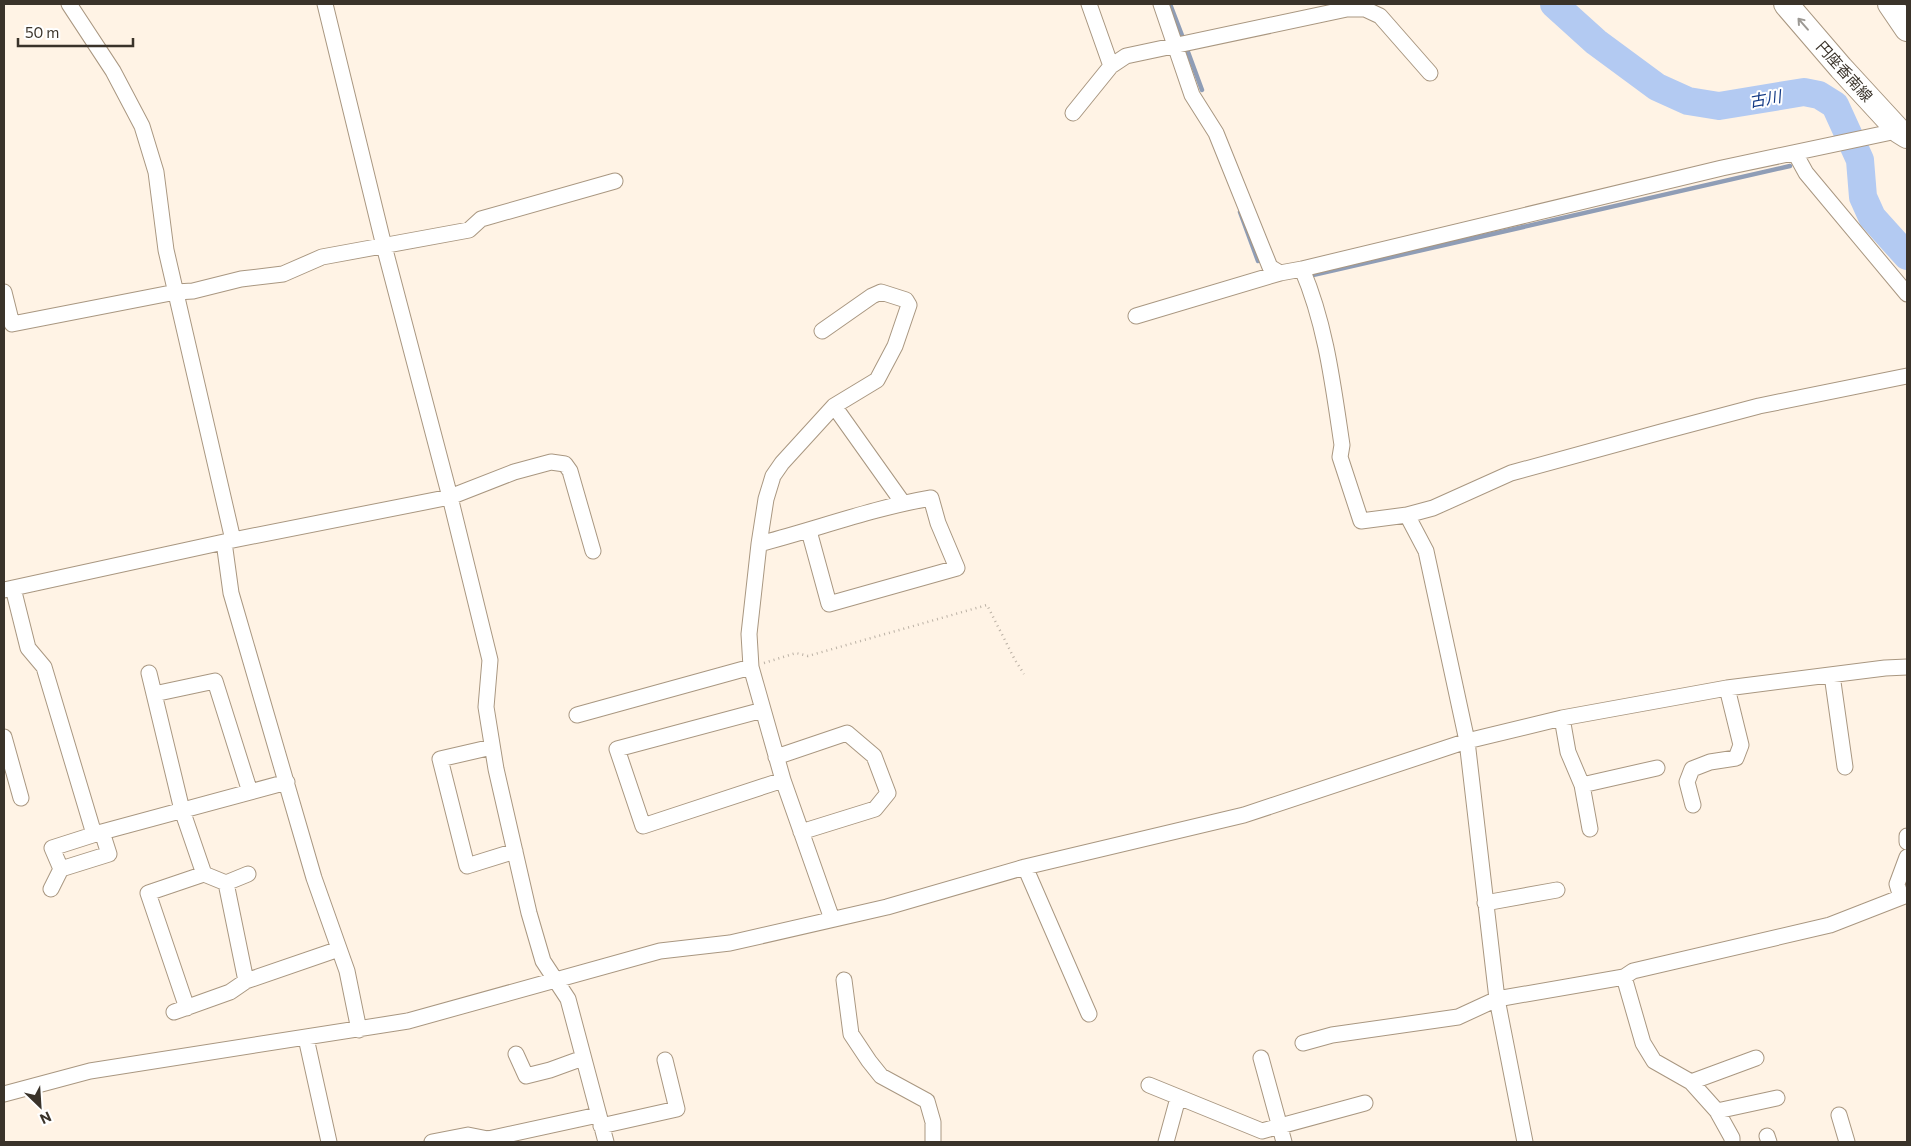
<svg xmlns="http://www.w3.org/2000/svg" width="1911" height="1146" font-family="Commissioner,'Noto Sans JP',sans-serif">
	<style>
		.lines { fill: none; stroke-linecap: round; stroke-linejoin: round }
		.stream { stroke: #8f9db6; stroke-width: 4.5 }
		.river { stroke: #b3caf2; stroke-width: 28 }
		.minor-casing { stroke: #a99781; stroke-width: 17 }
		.primary-casing { stroke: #a99781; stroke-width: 26 }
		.path { stroke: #bab0a4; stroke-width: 2.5; stroke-dasharray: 1 4; stroke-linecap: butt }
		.minor { stroke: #fff; stroke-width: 15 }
		.primary { stroke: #fff; stroke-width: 24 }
		.oneway { stroke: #9c9994 }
		.labels { text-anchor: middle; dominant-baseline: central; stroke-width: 4; stroke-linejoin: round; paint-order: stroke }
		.street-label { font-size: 15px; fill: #3a332a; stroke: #fff }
		.water-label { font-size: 16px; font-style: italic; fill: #133a85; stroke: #fff }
	</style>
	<rect width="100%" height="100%" fill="#fff3e5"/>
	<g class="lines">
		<path class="stream" d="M1170,4L1183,38
			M1188,52L1202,90
			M1240,212L1258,261
			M1313,275L1790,166"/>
		<path class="river" d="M1554,4L1596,42L1657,87L1688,101L1719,106L1804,92L1819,95L1835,105L1860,160L1863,197L1872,217L1907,256"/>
		<g class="minor-casing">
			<path id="minor" d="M69,4L113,71L142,126L156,172L166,250L233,540
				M325,4L384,246L450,497L490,660L486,707L496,769L529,913L543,961L568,999L606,1142
				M1089,4L1111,66
				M1161,4L1192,95L1216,133L1270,267L1280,273L1302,269L1722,168L1906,129
				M1073,113L1111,66L1126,56L1347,9H1365L1380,16L1430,73
				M1795,153L1806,173L1907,294
				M1302,269C1326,325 1333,385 1342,445L1340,457L1361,521L1407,515L1433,508L1511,473L1661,432L1759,406L1907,376
				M4,292L12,324L176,292L193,291L241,279L283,274L322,257L469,230L481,219L615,181
				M1136,316L1280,273
				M822,331L872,296L881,292L906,300L909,305L895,346L877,380L834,406L782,463L773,476L766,499L759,544L749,634L751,667L783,780L832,919
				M834,406L903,503
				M1407,515L1426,551L1467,741L1497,999L1525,1142
				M224,542L231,593L314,878L347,971L359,1030
				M759,544C817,529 873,508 931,498L938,523L957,568L829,604L809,531
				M13,588L28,648L44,667L94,834
				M4,590L233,540L450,497L514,472L551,462L565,464L570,471L593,551
				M149,673L182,810L204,874
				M1832,675L1845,767
				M154,694L215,681L250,792
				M763,710L617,749L643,826L783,780
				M577,715L751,667
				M1562,718L1568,752L1582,785L1590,829
				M4,737L21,798
				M492,747L440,759L467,866L515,851
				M776,757L847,733L874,756L888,793L875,809L801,832
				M1582,785L1657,768
				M1693,805L1687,782L1692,769L1710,762L1736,758L1741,745L1727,688
				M1907,836V842
				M1025,867L1089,1014
				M61,869L52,848L102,832L287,782
				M226,883L246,981
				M51,889L61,869L109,854L102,832
				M1901,897L1897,884L1907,857
				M1485,903L1557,890
				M1624,977L1643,1043L1654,1061L1691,1082L1717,1111L1732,1138V1142
				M844,980L851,1034L869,1061L881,1076L927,1101L933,1122V1142
				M187,1008L148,893L204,874L226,883L248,874
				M174,1012L230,992L246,981L339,949
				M306,1038L329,1142
				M1303,1043L1332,1035L1458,1017L1497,999L1624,977L1633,971L1830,925L1907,895
				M516,1054L526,1076L550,1070L583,1058
				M1261,1058L1284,1142
				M1691,1082L1756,1058
				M1149,1085L1262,1131L1365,1103
				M4,1094L90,1071L408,1021L660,951L730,943L887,907L1025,867L1244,815L1467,741L1562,718L1727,688L1885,668L1907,667
				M1717,1111L1777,1098
				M1839,1115L1847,1142
				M601,1126L677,1109L665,1060
				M1767,1136L1769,1142
				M432,1142L468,1135L488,1139L598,1115
				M1166,1142L1178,1098"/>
		</g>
		<g class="primary-casing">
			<path id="primary" d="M1786,4L1841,68L1899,131L1907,136
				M1890,4L1907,29"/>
		</g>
		<path class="path" d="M764,663L796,653L808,656L987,605L1015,660L1024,674"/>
		<use href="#minor" class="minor"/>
		<use href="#primary" class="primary"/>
	</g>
	<defs><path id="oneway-shaft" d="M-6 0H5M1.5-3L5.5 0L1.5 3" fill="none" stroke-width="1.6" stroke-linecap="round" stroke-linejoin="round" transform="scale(1.25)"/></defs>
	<use class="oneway" href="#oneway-shaft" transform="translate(1803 24) rotate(-131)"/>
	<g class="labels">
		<g class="street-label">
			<text transform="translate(1845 71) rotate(48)">円座香南線</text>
		</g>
		<g class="water-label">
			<text transform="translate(1765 98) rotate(-10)">古川</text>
		</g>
	</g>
	<rect width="1911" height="1146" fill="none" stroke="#3a332a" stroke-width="10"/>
	<g transform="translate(40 1106) rotate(155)" stroke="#ffffff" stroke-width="4" paint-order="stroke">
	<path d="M0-4L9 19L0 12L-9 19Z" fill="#3a332a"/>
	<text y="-8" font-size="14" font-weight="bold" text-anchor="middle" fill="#3a332a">N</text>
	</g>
	<path d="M18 38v8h115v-8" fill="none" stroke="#3a332a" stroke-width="2.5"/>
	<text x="25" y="38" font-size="15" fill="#3a332a" stroke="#ffffff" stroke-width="4" paint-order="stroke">50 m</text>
</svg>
